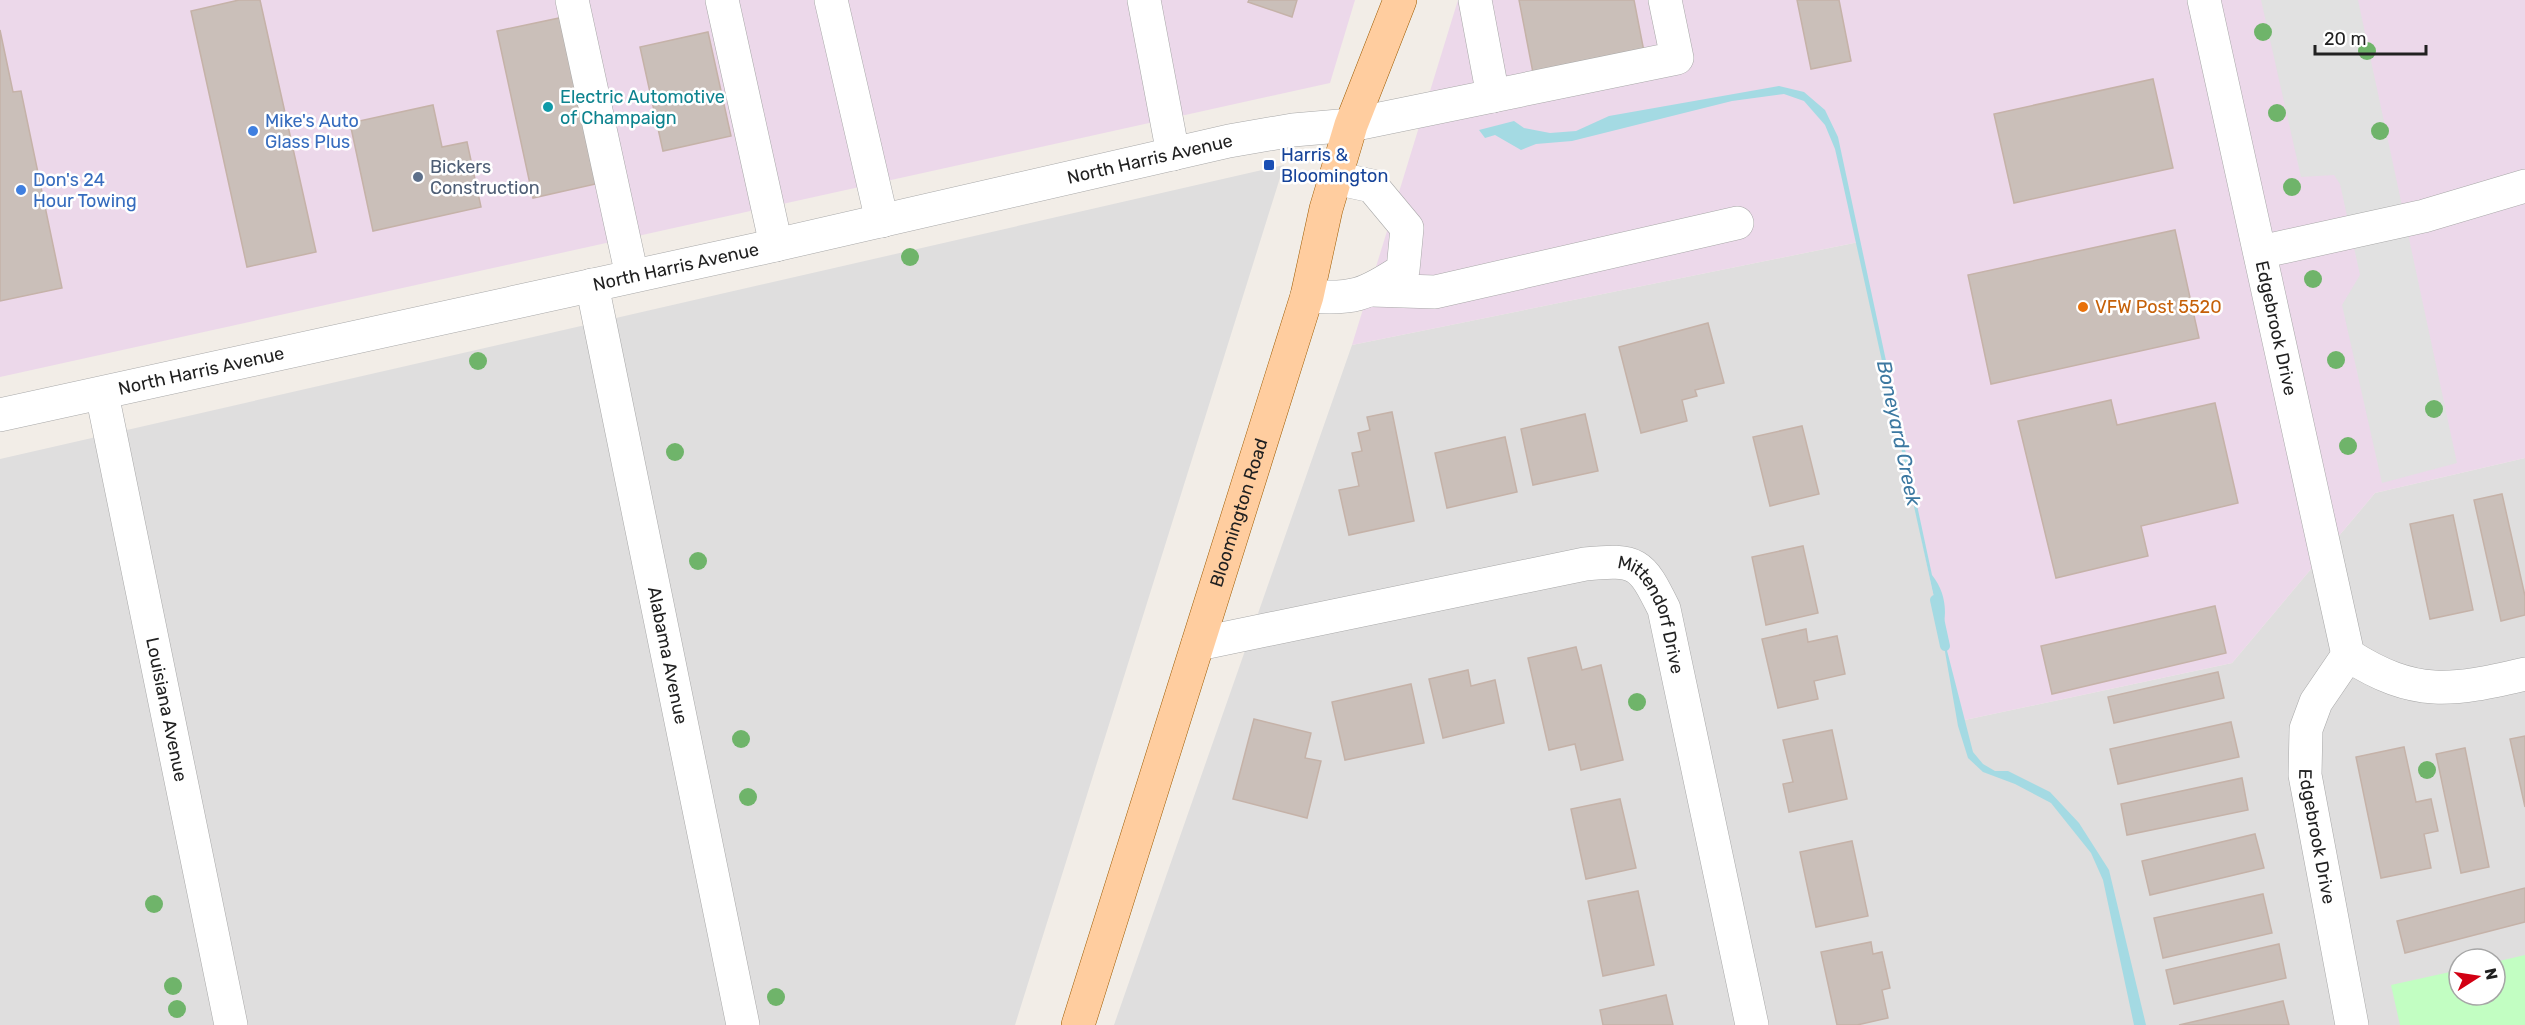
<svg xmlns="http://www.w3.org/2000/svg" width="2525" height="1025" font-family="Rubik,sans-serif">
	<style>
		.residential { fill: #dfdede; fill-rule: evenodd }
		.industrial { fill: #ecd8ea }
		.park { fill: #c2fec2 }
		.parking { fill: #e1e1e1 }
		.water { fill: #a4dae3 }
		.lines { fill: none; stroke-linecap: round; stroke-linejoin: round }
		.stream { stroke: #a4dae3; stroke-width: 10 }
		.building { fill: #cabfb9; stroke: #c5b2a8; stroke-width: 1.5 }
		.minor-casing { stroke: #a8a8a8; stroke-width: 34 }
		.major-casing { stroke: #9e5b00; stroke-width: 34 }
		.minor { stroke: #fff; stroke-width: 33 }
		.major { stroke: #ffcd9f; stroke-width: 33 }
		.tree { fill: #6fb46a }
		.culture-dot { fill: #0f9aa8; stroke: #fff; stroke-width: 2 }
		.shop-dot { fill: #3f7fe0; stroke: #fff; stroke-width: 2 }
		.transit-dot { fill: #1a4fb4; stroke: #fff; stroke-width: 2 }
		.service-dot { fill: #5c6f8a; stroke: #fff; stroke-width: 2 }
		.food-dot { fill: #e8710a; stroke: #fff; stroke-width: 2 }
		.labels { text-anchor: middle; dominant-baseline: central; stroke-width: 5; stroke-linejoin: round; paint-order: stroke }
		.culture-label { font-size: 18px; fill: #0d838f; stroke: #fff; text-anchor: start }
		.shop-label { font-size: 18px; fill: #366cbe; stroke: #fff; text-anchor: start }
		.transit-label { font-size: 18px; fill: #164399; stroke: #fff; text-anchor: start }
		.street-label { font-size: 18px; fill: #212121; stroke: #fff }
		.service-label { font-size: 18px; fill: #4e5e75; stroke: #fff; text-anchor: start }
		.food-label { font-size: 18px; fill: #c56008; stroke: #fff; text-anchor: start }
		.water-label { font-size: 20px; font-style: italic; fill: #3c78a1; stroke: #fff }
	</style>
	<rect width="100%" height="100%" fill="#f2ede7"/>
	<path class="residential" d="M1284,165L1015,1025H0V459Z
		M1859,242L1960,721L2232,663L2375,493L2525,458V1025H1114L1352,345ZM2459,959H2495V995H2459Z"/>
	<path class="industrial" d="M0,0H1355L1330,83L0,377Z
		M1458,0H2525V458L2375,493L2232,663L1960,721L1859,242L1352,345Z"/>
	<path class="park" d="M2525,955V1025H2400L2391,985L2459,970V995H2495V962Z"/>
	<path class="parking" d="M2261,0H2358L2457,463L2382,483L2342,305L2360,275L2340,184L2334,175L2301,177Z"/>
	<path class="water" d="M1779,86L1804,92L1825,110L1838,137L1932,575C1945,591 1948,612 1942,631L1973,752L1983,764L1995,771H2008L2050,792L2079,823L2109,870L2146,1025H2134L2103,880L2091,853L2051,803L2015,784L1983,772L1968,758L1958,726L1941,629L1841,175L1835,149L1825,125L1804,101L1784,94L1732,101L1572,141L1536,144L1521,150L1495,135L1485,138L1479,130L1514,121L1524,128L1550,133L1576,131L1609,116Z"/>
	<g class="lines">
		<path class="stream" d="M1935,600L1945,646"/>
	</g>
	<path class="building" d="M239,0H260L316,252L247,267L191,11Z
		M1249,0H1297L1292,17L1248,2Z
		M1519,0H1634L1646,62L1535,83Z
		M1797,0H1839L1851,61L1811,69Z
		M564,17L600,183L533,198L497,31Z
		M0,30L13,92L21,91L62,288L0,301Z
		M708,32L731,136L663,151L640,47Z
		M2153,79L2173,168L2014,203L1994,114Z
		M433,105L442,147L467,142L481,207L373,231L350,123Z
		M2175,230L2199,338L1991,384L1968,275Z
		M1708,323L1724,383L1695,390L1697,396L1682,400L1687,421L1641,433L1619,347Z
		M2111,400L2117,425L2215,403L2238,503L2141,526L2148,556L2056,578L2018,421Z
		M1392,412L1414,521L1349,535L1339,490L1359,486L1352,453L1362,451L1358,433L1370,430L1367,417Z
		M1585,414L1598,471L1533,485L1521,429Z
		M1802,426L1819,494L1770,506L1753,437Z
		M1505,437L1517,492L1447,508L1435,453Z
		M2502,494L2525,596V615L2501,621L2474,500Z
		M2453,515L2473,610L2430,619L2410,524Z
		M1803,546L1818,613L1766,625L1752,557Z
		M2215,606L2226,653L2052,694L2041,646Z
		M1806,629L1808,642L1837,636L1845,674L1814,681L1818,699L1778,708L1762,639Z
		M1576,647L1582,670L1601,665L1623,760L1581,770L1575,744L1549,750L1528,658Z
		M1468,670L1471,686L1495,680L1504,723L1443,738L1429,679Z
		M2218,672L2224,698L2114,723L2108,697Z
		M1411,684L1424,743L1345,760L1332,702Z
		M1254,719L1311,733L1305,758L1321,761L1307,818L1233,799Z
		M2231,722L2239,757L2118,784L2110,749Z
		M1832,730L1847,799L1789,812L1783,784L1793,782L1783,740Z
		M2525,736V807L2510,739Z
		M2404,747L2416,802L2431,799L2438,831L2424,834L2431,868L2381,878L2356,757Z
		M2465,748L2489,867L2461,873L2436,754Z
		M2242,778L2248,810L2127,835L2121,804Z
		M1620,799L1636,868L1586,879L1571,809Z
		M2255,834L2264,868L2150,895L2142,861Z
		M1852,841L1868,916L1816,927L1800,852Z
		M2525,888V922L2405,953L2397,921Z
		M1638,891L1654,965L1603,976L1588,901Z
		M2263,894L2272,933L2163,958L2154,918Z
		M1871,942L1873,954L1882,952L1890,988L1882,990L1888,1018L1857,1025H1837L1821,952Z
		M2279,944L2286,978L2174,1004L2166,970Z
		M1666,995L1673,1025H1603L1600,1010Z
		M2283,1001L2289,1025H2179Z"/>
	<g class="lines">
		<g class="minor-casing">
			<g id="minor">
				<path d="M572,0L632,276"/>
				<path d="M722,0L776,245"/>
				<path d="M831,0L882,221"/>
				<path d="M1144,0L1173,154"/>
				<path d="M1475,0L1493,96"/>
				<path id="s1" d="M2204,0L2348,655C2415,698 2452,691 2525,674"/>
				<path d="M2260,252L2424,216L2525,186"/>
				<path id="s2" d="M592,285L743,1025"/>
				<path d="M1372,290L1435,292L1737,223"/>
				<path d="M1307,296C1353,300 1365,295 1403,270L1407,228L1372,186L1335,178"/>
				<path id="s3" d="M102,394L231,1025"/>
				<path id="s4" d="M0,415L758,249L1229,141L1293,130L1351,125L1677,58L1665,0"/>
				<path id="s5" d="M1198,644L1585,564C1637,559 1641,562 1664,609L1752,1025"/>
				<path id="s6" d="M2348,655L2316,702L2306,729L2305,775L2352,1025"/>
			</g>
		</g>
		<g class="major-casing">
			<g id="major">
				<path id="s7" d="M1078,1025L1307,296L1326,209L1351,125L1400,0"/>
			</g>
		</g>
		<use href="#minor" class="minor"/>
		<use href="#major" class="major"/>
	</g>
	<g class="tree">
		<circle cx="2263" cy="32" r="9"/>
		<circle cx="2367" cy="51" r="9"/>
		<circle cx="2277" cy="113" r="9"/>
		<circle cx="2380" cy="131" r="9"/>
		<circle cx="2292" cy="187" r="9"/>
		<circle cx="910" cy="257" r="9"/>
		<circle cx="2313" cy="279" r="9"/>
		<circle cx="2336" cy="360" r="9"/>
		<circle cx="478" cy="361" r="9"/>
		<circle cx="2434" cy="409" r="9"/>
		<circle cx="2348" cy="446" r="9"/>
		<circle cx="675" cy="452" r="9"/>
		<circle cx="698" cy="561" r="9"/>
		<circle cx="1637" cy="702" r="9"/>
		<circle cx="741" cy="739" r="9"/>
		<circle cx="2427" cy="770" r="9"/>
		<circle cx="748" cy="797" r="9"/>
		<circle cx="154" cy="904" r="9"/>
		<circle cx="173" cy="986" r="9"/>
		<circle cx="776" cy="997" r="9"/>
		<circle cx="177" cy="1009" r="9"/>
	</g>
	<circle class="culture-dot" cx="548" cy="107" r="6"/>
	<g class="shop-dot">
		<circle cx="253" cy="131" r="6"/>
		<circle cx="21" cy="190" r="6"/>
	</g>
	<rect class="transit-dot" x="1263" y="159" width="12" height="12" rx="3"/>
	<circle class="service-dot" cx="418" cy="177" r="6"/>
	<circle class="food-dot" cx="2083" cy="307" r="6"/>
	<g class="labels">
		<g class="culture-label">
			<text x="560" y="97">Electric Automotive<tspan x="560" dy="21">of Champaign</tspan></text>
		</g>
		<g class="shop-label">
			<text x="265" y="121">Mike's Auto<tspan x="265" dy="21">Glass Plus</tspan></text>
			<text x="33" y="180">Don's 24<tspan x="33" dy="21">Hour Towing</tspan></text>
		</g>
		<g class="transit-label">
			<text x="1281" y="155">Harris &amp;<tspan x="1281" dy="21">Bloomington</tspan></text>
		</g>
		<g class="street-label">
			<text stroke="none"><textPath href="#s4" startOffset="1178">North Harris Avenue</textPath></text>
			<text stroke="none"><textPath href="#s4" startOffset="692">North Harris Avenue</textPath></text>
			<text stroke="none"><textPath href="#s1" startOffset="336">Edgebrook Drive</textPath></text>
			<text stroke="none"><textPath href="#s4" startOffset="206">North Harris Avenue</textPath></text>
			<text stroke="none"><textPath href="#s7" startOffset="537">Bloomington Road</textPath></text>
			<text stroke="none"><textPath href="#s5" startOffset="496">Mittendorf Drive</textPath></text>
			<text stroke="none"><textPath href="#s2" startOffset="378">Alabama Avenue</textPath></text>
			<text stroke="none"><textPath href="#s3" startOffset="322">Louisiana Avenue</textPath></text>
			<text stroke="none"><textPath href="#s6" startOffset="194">Edgebrook Drive</textPath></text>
		</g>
		<g class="service-label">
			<text x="430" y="167">Bickers<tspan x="430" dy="21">Construction</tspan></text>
		</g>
		<g class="food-label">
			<text x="2095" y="307">VFW Post 5520</text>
		</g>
		<g class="water-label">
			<text transform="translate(1899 433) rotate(78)">Boneyard Creek</text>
		</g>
	</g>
	<g transform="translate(2477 977) rotate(78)"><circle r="28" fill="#ffffff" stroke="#a6a6a6" stroke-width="1.5"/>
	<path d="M0-4.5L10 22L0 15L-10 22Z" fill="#d20013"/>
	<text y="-9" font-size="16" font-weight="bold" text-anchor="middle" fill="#212121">N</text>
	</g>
	<path d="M2315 45v9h111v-9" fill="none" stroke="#212121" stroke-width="3"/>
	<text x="2324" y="45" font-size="18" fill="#212121" stroke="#ffffff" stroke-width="4.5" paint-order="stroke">20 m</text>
</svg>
